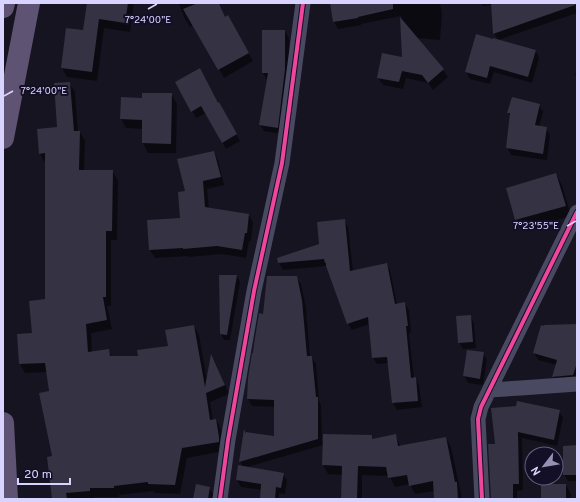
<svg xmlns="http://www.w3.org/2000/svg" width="580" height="502" font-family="Overpass,sans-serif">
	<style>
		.shadow { fill: #0007 }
		.building { fill: #343243 }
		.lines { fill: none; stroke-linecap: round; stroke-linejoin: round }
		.minor { stroke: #4a4962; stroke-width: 15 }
		.primary { stroke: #5e5373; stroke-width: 22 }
		.cycleway-casing { stroke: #130f26; stroke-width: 6 }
		.cycleway { stroke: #ed469a; stroke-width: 4 }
		.ticks { fill: none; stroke: #d9d4ff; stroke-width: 1.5 }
		.ticks-label { font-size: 10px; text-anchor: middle; fill: #d9d4ff; stroke: #130f26; stroke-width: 4; stroke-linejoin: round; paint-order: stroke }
	</style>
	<rect width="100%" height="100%" fill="#161421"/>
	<path class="shadow" d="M88,3H134L130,32L104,28L97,81L67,77L62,68L83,31Z
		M176,3H220L225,18L227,16L253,61L224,78L194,25L190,27L185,19L179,4H177Z
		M331,3H440L442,14L440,40L417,38L443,70L448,77L433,90L428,83L406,78L403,89L383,85L378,78L403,58L401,16L361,24V25L338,29L334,22Z
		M481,3H574L577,13L498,40L494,33L492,5L483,6Z
		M263,31H285L289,38V77L281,134L264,131L260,125L267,80L263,73Z
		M536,51L539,58L532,83L494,72L490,84L470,79L466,72Z
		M577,69V78L575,75Z
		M176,82L218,104H219L240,141L226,149L206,113L196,118Z
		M69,83L75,92L78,132H80L85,141L84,171H112L118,180L117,240H111V306H107L112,329L91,333L92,353L108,350L112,357H139L169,347L194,326L199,335L207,381L211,356L216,364L229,394L210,402L213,420H216L221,429L224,447V451L187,458L180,494L155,493L153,491L119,495V497H94L95,499H53V457L50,392L47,372L25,373L20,364L34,334L46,300L45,163L40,154L58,128Z
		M171,94L177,104L176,153H148L143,143V129L126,128L121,119L143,99Z
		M539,105L543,112L539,127L546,128L550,135L547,160L511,155L507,148L511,117L508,112Z
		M214,152L218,160L224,185L207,189L209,209L249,215L253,222L251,241H249L246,258L222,254L189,257L188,256L155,258L150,250L148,221L181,219L186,192Z
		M556,174L562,185L571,216L522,230L516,220L507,188Z
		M344,220L348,227L353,271L386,264L390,270L397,304H405L409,310L411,333H409L414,379L416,378L419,385L422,407L397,410L393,403L389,363L377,364L373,358L370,324L352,330L348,324L327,266L283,270L279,263L278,259L320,245Z
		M220,276H237L240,282L230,340H224L221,334Z
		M296,277L301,284L306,308L310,357H312L316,364L319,401L321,405L322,442L371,436L373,439L395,435L401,447L446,438L451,447L460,489L461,493L462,499H435L434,491L415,494L410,484L395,487L389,476L362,475V499H342L343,475L328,474L323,465V445L247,467L283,474L287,480L285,494L279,493V499H261L262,490L241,487L237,480L243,467L240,462L247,436L275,437V407L252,406L248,399L249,378L263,315Z
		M470,316L474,323L476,348L463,349L459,342Z
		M577,325V380L557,383L553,377L557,365L538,360L534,353L542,327Z
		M483,353L487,360L483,385L468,383L464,376Z
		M492,409L559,411L563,418L557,446L522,438L523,490L517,491V499H492L496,445Z
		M577,446V481H568L564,474Z
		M566,485L571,494V499H542Z
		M209,488L213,494L212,499H194Z"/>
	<path class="building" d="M87,3H128L125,23L99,19L92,72L61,68L66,28L83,30Z
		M198,3H219L225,17L228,15L249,53L218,70L183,9Z
		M330,3H393V9L358,17V18L333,22Z
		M491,3H575V5L493,34Z
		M400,17L444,69L428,83L422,75L402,71L399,82L377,78L382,53L402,57Z
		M262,30H285V69L278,128L259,125L268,73H262Z
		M476,34L493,39V38L536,50L528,77L490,66L487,78L465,72Z
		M200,68L218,103L219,102L237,134L222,143L201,106L191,112L175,82Z
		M70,82L74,131H80L79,170H113L112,231H106V297H103L107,320L86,324L88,352L109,349L110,356H138L137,350L168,346L165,330L194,325L205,387L211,354L225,385L206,393L210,420L216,419L219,437V442L182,448L175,485L148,484V482L114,486V488H90V491L66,493L67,499H52L47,457L52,456L39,393L49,391L45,363L19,364L17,334L32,333L29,301L45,299V153L39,154L37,129L57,127L54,83Z
		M142,93H172L171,144L142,143V120L120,119L121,97L142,98Z
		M512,97L540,104L535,125L547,127L543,154L506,148L510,113H507Z
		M214,151L221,177L203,181L205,207L249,214L247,233H245L242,250L217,246L183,249V248L149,250L147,220L180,218L178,192L185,191L177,159Z
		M556,173L566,206L515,220L506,188Z
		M345,219L350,271L387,263L395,304L405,302L408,326H406L411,378L416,377L418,401L392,403L387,357L372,358L368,317L347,324L326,266V263H325L324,259L278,263L277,258L319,244L317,222Z
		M219,275H237L227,335L220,334Z
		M267,276H297L302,300L307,356H312L316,397H318V439L239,462L244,429L246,434V432L274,436V400L247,399L248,378L252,353H253L254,344L259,313L263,314Z
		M471,315L473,342L458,343L456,316Z
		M577,324V363L573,375L552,377L557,360L533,353L541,325L543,326L544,325Z
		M467,350L484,352L480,379L463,376Z
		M517,401L560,410L554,440L518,432L519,484H513V499H491L488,444H495L491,408L516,406Z
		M323,434L372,435V439L396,434L398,446L446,437L455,482H457L458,499H434L433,481L409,486L407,475L388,478L386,467L358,466L357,499H341L342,466L322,465Z
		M577,445V475H563V446Z
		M238,465L284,473L281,488L276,487L275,499H260L261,484L236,480Z
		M196,484L210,487L208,499H193Z
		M541,484H566V499H541Z"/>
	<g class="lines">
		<path class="minor" d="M490,390L521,388L577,384
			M220,499L228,440L254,291L282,163L303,3
			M482,499L478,419L481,407L577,212"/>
		<path class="primary" d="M3,7L4,3
			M3,138L29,3
			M3,423L7,499"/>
		<g class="cycleway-casing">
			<path id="cycleway" d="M220,499L228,440L254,291L282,163L303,3
				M482,499L478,419L481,407L577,212"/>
		</g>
		<use href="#cycleway" class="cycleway"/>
	</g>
	<path class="ticks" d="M148,9L157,4M4,96L13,91M567,226L576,221"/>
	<g class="ticks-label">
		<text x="148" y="23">7°24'00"E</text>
		<text x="44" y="94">7°24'00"E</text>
		<text x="536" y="229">7°23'55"E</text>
	</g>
	<rect width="580" height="502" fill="none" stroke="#d9d4ff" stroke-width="8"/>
	<g transform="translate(544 466) rotate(239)"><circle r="19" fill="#130f26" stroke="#625e7d"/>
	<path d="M0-3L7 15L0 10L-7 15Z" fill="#9591b1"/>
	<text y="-6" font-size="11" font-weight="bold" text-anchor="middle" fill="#d9d4ff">N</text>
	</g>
	<path d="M18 478v6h52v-6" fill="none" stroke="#d9d4ff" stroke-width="2"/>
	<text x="24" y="478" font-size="12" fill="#d9d4ff" stroke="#130f26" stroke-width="3" paint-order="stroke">20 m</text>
</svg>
